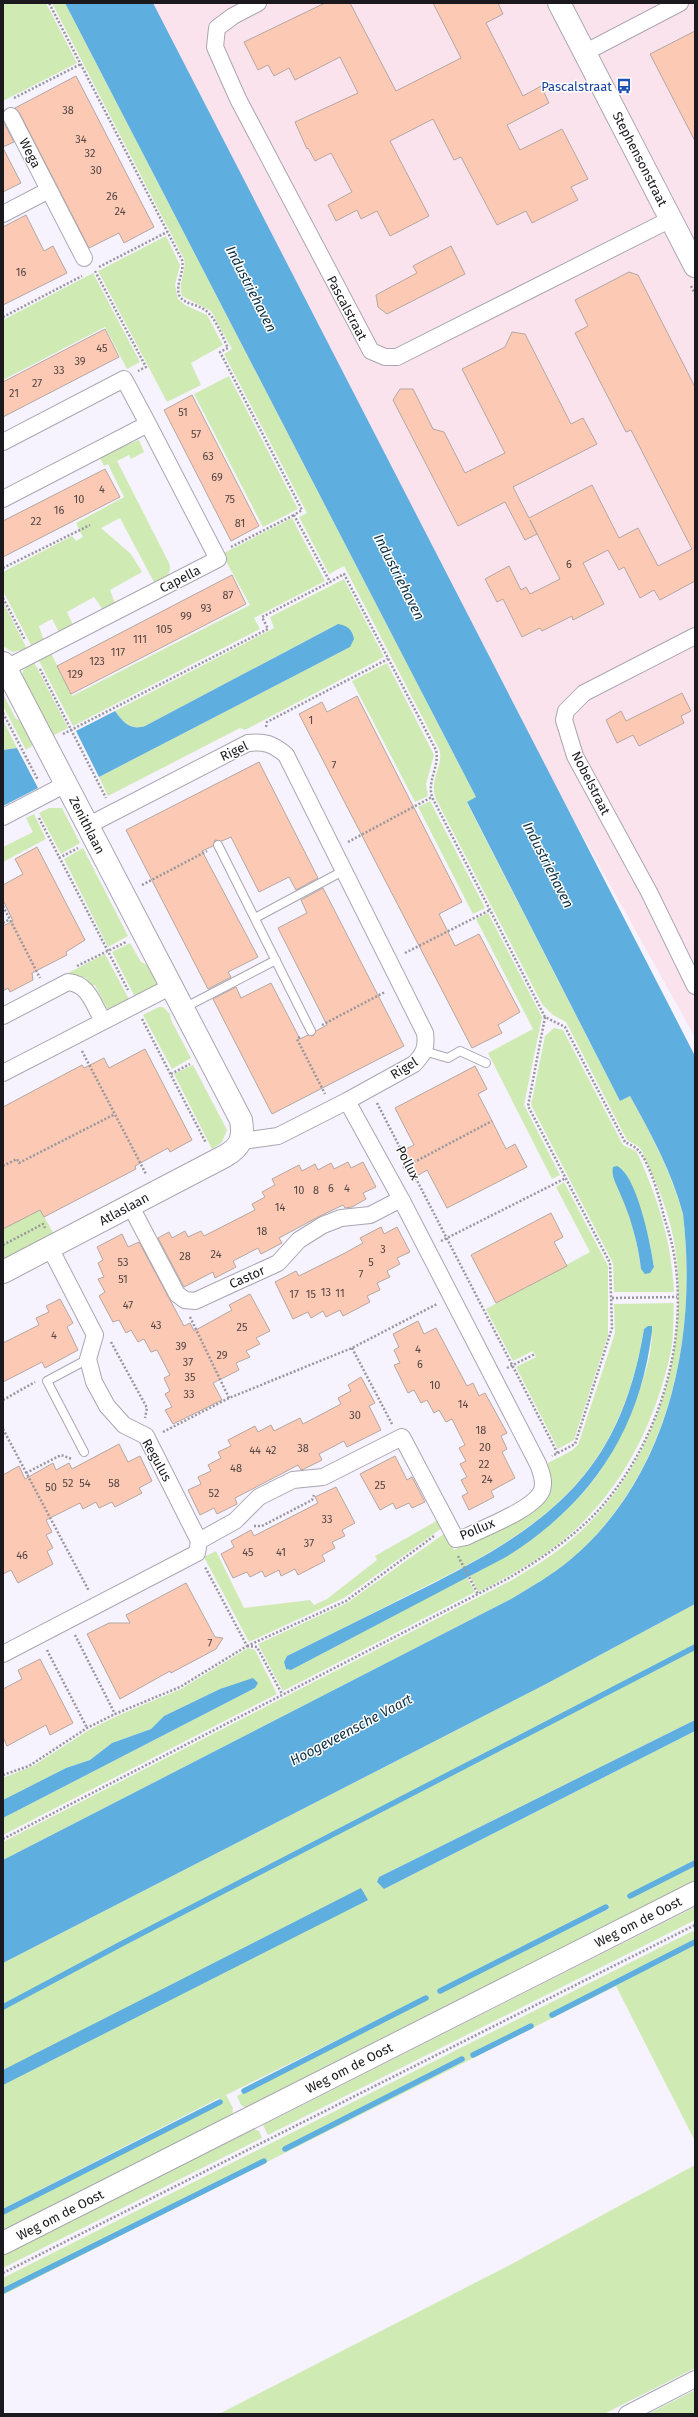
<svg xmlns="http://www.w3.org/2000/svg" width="698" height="2417" font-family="'Fira Sans',sans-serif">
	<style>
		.industrial { fill: #fbe3ee }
		.green { fill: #d0eab4; fill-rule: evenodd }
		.water { fill: #5eaedf }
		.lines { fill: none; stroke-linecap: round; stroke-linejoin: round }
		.stream { stroke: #5eaedf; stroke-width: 5.5 }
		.building { fill: #fccab4; stroke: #b4a7a2 }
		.lane-casing { stroke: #aaa6b2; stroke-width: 10 }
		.street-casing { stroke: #aaa6b2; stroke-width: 18 }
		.secondary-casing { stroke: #aaa6b2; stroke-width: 24 }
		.primary-casing { stroke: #aaa6b2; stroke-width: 24 }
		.path { stroke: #99969e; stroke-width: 2.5; stroke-dasharray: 2 2; stroke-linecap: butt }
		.lane { stroke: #fff; stroke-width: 8 }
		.street { stroke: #fff; stroke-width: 16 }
		.secondary { stroke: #fff; stroke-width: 22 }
		.primary { stroke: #fff; stroke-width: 22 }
		.labels { text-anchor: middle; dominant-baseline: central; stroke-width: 3; stroke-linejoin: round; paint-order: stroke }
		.number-label { font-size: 11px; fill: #534543 }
		.transit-label { font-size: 13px; fill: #164399; stroke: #fff; text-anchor: end }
		.street-label { font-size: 13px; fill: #1b191d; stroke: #fff }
		.water-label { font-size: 14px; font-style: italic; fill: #0c3044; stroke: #fff }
	</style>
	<rect width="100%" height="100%" fill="#f6f2fe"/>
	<path class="industrial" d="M142,3H695V1037L417,539Z"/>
	<path class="green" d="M3,3H46L77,63L3,101Z
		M52,3H65L476,797L467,803L620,1101L630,1096C651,1134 671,1172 683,1214C698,1340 668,1477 570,1560C552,1575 531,1587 511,1599L3,1860V1842L514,1579C528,1570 544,1561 557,1551C648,1484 690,1363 676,1254C672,1218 657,1184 642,1151L639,1147L627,1140L566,1022L553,1015L542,1004L436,799C428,778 445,766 439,749L344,566L329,574L299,517L307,513L224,354L232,349L211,311L182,296C177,284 187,272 184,259Z
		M166,236L180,265L175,285L178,299L185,305L207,315L223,345L191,363L201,385L167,402L98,271Z
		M93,273L140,362L127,369L105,327L3,380V320Z
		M229,376L298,509L263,527L194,394Z
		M139,440L144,452L131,459L129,455L117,461L170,565C171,576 164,579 155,584L120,518L101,528L131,554L142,572L110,590L115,603L103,610L94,597L67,612L73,625L59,632L52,619L39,626L44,641L32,647L3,591V572L72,536L76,541L83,537L76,523L124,497L108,464L104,466L99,456Z
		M292,518L325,581L254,618L260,629L73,726L38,659L51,653L72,696L250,605L222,554Z
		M344,579L384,657L245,730L240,728L108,796L99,777L350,647L338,624L145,726C130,731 123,722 115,711L274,628L270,617Z
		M3,602L27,649L12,652L3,646Z
		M34,662L68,728L50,737L21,677L24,669Z
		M387,663L434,755L426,784L428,796L415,802L352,681Z
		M3,694L16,719L24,721L37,743L26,750L3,706Z
		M3,720L17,748L3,750Z
		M430,801L485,908L473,914L418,807Z
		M49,808H62L80,843L61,854L39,813Z
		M34,814L46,839L3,862V847L33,832L26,818Z
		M83,848L128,936L108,947L64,859Z
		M137,895L190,996L184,997L133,897Z
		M488,913L542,1017L524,1105L560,1175L552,1179L488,1053L533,1029L476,919Z
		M130,943L141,962L152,967L157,977L155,991L136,999L112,952Z
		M105,954L131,1003L108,1011L95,985L91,986L86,978L68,973Z
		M159,1007H163L170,1014L171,1020L191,1058L172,1069L143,1015Z
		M554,1028L563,1030L623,1145L636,1151L640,1159C660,1205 671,1241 674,1292H614L613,1263L531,1105L545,1036ZM623,1169C639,1200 649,1232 654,1267L641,1269L635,1233L625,1203Z
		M193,1065L227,1130L222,1142L212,1149L174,1074Z
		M564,1182L608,1266V1335L574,1440L558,1449L516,1367L536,1357L533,1351L513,1361L486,1309L590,1252L556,1187Z
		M40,1209L56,1238L3,1265V1229Z
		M674,1303C673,1318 674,1336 671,1351C655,1425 619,1497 558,1544C535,1562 508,1576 483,1590L478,1591L470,1576C556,1530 607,1486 639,1391C646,1372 654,1347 651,1326L644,1329C619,1476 547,1526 422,1588C377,1611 332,1634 287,1656L284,1662L286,1669L291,1670L467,1577L475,1592L283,1691L258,1644L347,1603L445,1533L454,1550L540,1505C554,1493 553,1479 546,1464L571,1451L578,1445L615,1333L614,1304Z
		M438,1520L442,1528L344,1598L249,1642L204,1557L216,1551L244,1608L310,1600L314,1605L327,1599L377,1560L375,1556Z
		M695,1604V1720L379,1877L377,1882L384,1889L695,1731V1860L627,1895L629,1899L695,1865V1882L246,2108L241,2105L237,2096L427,1999L426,1996L226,2095L233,2108L232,2116L3,2231V2213L222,2103L219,2098L3,2209V1963L546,1684ZM608,1904L609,1909L439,1993L438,1989Z
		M248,1648L255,1650L277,1694L3,1835V1818L255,1688L220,1689L164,1716L151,1729L112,1743L90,1760L66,1768L3,1800V1778L33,1766L89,1730L119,1715L181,1689Z
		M695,1907V1920L268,2135L263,2125Z
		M695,1930V2141L616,1986L3,2295V2278Z
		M253,2129L259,2131L262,2138L3,2268V2255Z
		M695,2165V2368L604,2414H219L506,2267Z
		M695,2390V2414H648Z"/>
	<path class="water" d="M65,3H153L695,1056V1604L546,1684L3,1963V1860L511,1599C531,1587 552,1575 570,1560C668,1478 698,1340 683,1214C672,1172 651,1134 630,1096L620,1101L467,802L476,797Z
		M338,624C348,626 352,629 354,639L350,647L99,777L76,731L115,711C123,722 130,731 145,726Z
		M17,748L38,788L3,806V750Z
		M617,1166C637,1175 651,1245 654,1267L650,1273L645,1274L641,1269C638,1242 630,1215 619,1191C616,1183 611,1176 613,1167Z
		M648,1326H652V1331C640,1431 591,1504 506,1557L291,1670L286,1669L284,1662L287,1656C332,1634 377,1611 422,1589C547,1526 620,1476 644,1329Z
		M253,1678L258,1683L255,1688L3,1818V1800L66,1768L90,1760L112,1743L151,1729L164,1716L220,1689Z
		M695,1720V1731L384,1889L377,1882L379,1877Z
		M361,1888L368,1900L3,2085V2070Z"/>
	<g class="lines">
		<path class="stream" d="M630,1896L695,1863
			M440,1991L606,1907
			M3,2007L125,1942L695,1647
			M552,2015L695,1942
			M473,2055L531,2026
			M244,2091L426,1998
			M285,2149L462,2059
			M3,2212L220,2102
			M3,2291L264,2161"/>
	</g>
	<path class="building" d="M325,3H350L396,91L461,58L433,3H498L503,14L486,23L523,96L541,86L549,103L507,125L520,150L562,129L588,179L571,187L578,200L532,223L526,211L497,225L461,157L454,160L433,119L390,141L429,216L390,236L377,211L361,219L357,210L336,221L328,205L352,192L331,153L315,161L308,148L307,149L295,122L358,93L340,57L295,80L289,68L274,76L268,65L258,70L244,42Z
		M695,31V141L650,54Z
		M76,76L154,227L124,243L119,233L89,248L19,112L15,108Z
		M3,121L14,142L3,147Z
		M3,148L21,183L3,192Z
		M26,215L44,251L53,246L67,273L3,305V227Z
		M451,246L465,274L387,314L378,307L376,295L417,273L413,266Z
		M629,272L638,275L695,387V581L660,600L654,590L640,598L624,567L619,570L608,550L583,563L604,604L573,620L572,616L542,631L540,628L522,637L503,599L497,602L485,579L509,566L521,590L526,587L530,594L560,579L530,520L537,534L525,540L505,502L458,526L393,400L400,389H413L433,429L444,432L465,473L505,453L462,369L505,347L512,332L525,334L571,424L583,418L597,444L513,487L529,518L592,485L619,538L638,528L658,566L692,549L631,430L626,432L575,333L588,326L575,300Z
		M105,329L119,357L3,417V382Z
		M192,395L259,526L231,541L164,410Z
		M105,469L120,497L3,557V521Z
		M232,575L246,604L71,694L57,666Z
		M682,693L691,711L681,716L684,723L639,746L633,735L617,743L606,720L621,711L626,721Z
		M357,696L462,902L439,914L455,946L479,934L520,1012L498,1025L502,1033L472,1048L299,714L322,702L327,712Z
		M259,762L318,878L296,890L289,877L259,892L231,837L222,841L215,840L213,846L202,851L258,957L228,972L231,977L208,989L126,830Z
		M37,847L85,940L66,952L67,955L32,973L33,980L10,992L8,988L3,991V926L13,921L3,900V885L23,874L15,859Z
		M323,888L404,1046L272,1114L213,999L236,987L241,998L271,983L300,1039L308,1035L313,1036L316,1031L327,1025L278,928L307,913L301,900Z
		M145,1049L192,1140L170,1152L168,1148L135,1166L136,1169L44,1217L40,1210L3,1229V1107L82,1065L84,1068L104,1058L109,1068Z
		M475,1066L487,1089L478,1094L491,1119L506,1149L515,1144L527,1167L447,1208L427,1170L417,1176L404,1150L414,1145L395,1108Z
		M348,1162L351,1168L363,1162L376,1187L363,1193L366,1199L352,1207L345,1208L343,1205L318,1217L279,1238L282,1243L261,1254L258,1248L233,1261L236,1267L215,1278L213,1272L184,1287L158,1238L169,1232L172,1238L185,1231L188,1237L201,1231L204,1236L255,1210L252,1204L265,1197L262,1192L275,1185L272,1179L299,1165L302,1171L315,1164L318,1170L331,1163L334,1169Z
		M551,1213L563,1237L554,1242L567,1266L496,1303L471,1255Z
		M381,1227L384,1234L397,1227L410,1252L397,1258L400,1264L387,1271L390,1277L377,1283L380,1290L367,1296L370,1302L343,1316L340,1310L326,1317L323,1311L311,1318L308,1312L293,1319L275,1282L296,1271L299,1276L345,1253L363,1243L360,1238Z
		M122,1234L128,1247L139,1242L184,1326L190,1323L194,1331L232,1310L229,1305L250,1294L270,1331L256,1338L260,1344L246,1351L250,1357L236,1363L239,1370L213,1383L222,1400L173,1424L165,1410L172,1407L165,1394L170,1391L164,1378L170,1375L157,1350L151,1352L144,1339L138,1342L131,1330L126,1333L119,1320L113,1322L99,1296L105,1292L98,1279L104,1277L98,1263L103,1260L97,1247Z
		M60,1299L73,1323L67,1327L78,1350L45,1368L42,1362L3,1382V1343L39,1325L36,1318L49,1312L46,1306Z
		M418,1321L424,1334L436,1328L467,1386L473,1383L479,1396L485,1393L507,1433L501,1436L507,1449L502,1452L515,1478L491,1491L494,1497L469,1510L462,1496L468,1493L461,1480L467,1477L460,1464L466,1461L459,1448L465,1445L452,1419L446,1422L439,1410L434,1413L427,1400L421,1403L414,1390L408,1393L394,1365L400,1363L394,1350L399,1347L393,1334Z
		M361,1377L375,1403L369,1406L381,1430L347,1447L344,1441L319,1454L322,1460L304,1469L301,1470L298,1465L285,1472L235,1498L237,1504L217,1514L214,1508L200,1515L188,1490L201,1484L198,1477L211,1471L208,1465L221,1458L218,1452L231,1446L228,1440L255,1426L258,1432L271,1425L274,1431L300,1418L303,1424L341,1404L338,1398L351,1391L348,1385Z
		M119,1444L128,1462L140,1456L152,1481L139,1488L142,1493L115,1507L112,1502L99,1508L96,1502L83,1509L80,1503L46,1520L52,1532L46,1535L53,1548L47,1551L53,1564L18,1583L11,1570L3,1574V1475L19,1466L25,1479L53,1463L56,1470L69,1463L72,1469Z
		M395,1456L407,1480L412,1477L425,1502L412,1508L409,1503L396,1509L393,1503L380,1510L360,1474Z
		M336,1487L355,1523L342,1530L345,1536L332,1542L335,1548L322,1555L325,1561L298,1575L295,1569L281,1576L279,1570L265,1577L262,1571L250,1577L247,1572L233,1578L221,1554L234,1547L231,1541L251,1530L254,1536L318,1503L315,1497Z
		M186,1583L215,1637L223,1638L216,1649L171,1673L170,1671L120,1699L87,1634L109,1623H130L126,1615Z
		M40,1659L73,1723L50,1735L46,1725L7,1746L3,1737V1689L22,1679L18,1670Z"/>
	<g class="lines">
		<g class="lane-casing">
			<path id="lane" d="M218,845L311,1031
				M255,918L343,871
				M184,1008L276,960
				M424,1051L448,1058L460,1051L486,1063
				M84,1452L47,1381L88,1359"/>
		</g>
		<g class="street-casing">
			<path id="street" d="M258,3L233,16L217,28L215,47L238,99L371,351L385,357H397L671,219
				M584,53L680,3
				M11,116L84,258
				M3,214L49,190
				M3,442L124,379L148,424L3,499
				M695,636L584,693L566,711L564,720L575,756L649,892L695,986
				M6,668L218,559L148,424
				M3,817L66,784
				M87,826L248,743C265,741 273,744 286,755L425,1033C427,1047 424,1054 414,1064L347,1101L278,1136L242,1141
				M3,1016L68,982C89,984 93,1004 103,1021
				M3,1073L170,987
				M130,1205L177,1294L185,1300L195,1301L278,1263L299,1240L323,1225L341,1218L370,1215L401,1199
				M199,1541L235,1521L259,1497L293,1480L323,1477L402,1437L456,1539L466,1537C485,1527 535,1509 542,1490C545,1481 541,1472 538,1464L401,1199L347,1101
				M3,1654L197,1553L199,1541L146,1436L124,1425L107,1406L94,1382L88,1359L95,1335L50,1248
				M627,2414L695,2379"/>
		</g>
		<g class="secondary-casing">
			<path id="secondary" d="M559,3L695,266
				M3,663L241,1120C244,1138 241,1147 225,1156L3,1272"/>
		</g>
		<g class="primary-casing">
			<path id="primary" d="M3,2243L695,1893"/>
		</g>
		<path class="path" d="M14,98L81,64
			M99,267L167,232
			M95,271L146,367L138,371
			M691,286L695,294
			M3,317L82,276
			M231,547L294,515
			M3,568L90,525
			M3,598L25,640
			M40,669L106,798
			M3,713L38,780
			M266,727L267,722L388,659
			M63,734L268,629L262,617L330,582
			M39,818L128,990
			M348,842L432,797
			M59,858L78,848
			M142,885L207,851
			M3,906L40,978
			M3,923L10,919
			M405,953L490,910
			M77,966L126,942
			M545,1017L528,1106L610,1263L612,1328L575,1444L552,1456
			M142,1019L206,1143
			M322,1025L385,992
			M300,1037L297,1039L325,1094
			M82,1051L146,1174
			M171,1074L190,1064
			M377,1103L558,1454
			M3,1166L17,1159L19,1163L115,1114
			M403,1168L492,1121
			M441,1241L566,1178
			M3,1245L43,1224L45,1228
			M612,1298L677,1297
			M190,1317L229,1398
			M111,1342L147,1408L145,1418
			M352,1348L392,1424
			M507,1368L535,1354
			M3,1400L35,1382
			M3,1429L89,1591
			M163,1432L229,1398L352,1348L437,1304
			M26,1473L61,1455L72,1459
			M254,1526H262L312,1500L314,1495
			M458,1556L478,1594
			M75,1635L115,1714
			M247,1646L346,1601L434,1536
			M247,1646L257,1647L282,1694
			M47,1650L87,1728
			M3,1775L29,1766L87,1728L115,1714L180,1687L247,1646L205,1567
			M3,1839L507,1579C538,1561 568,1541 594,1515C658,1448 691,1340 673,1249C671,1238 667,1227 664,1217C660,1199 650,1163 638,1150C634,1146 629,1144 625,1142L565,1027L545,1017L432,797C427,780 440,766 436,750L344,574L330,582L294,515L302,510L220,352L228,348C222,336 216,318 205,310C197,304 187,305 180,297C174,285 185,273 182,260L49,3
			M3,2273L695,1925"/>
		<use href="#lane" class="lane"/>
		<use href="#street" class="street"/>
		<use href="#secondary" class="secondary"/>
		<use href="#primary" class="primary"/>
	</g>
	<defs>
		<g id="bus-bare" transform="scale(1.2)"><path d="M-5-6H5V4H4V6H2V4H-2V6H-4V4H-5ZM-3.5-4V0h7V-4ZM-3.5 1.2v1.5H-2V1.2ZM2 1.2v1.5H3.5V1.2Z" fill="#1a4fb4" stroke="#fff" stroke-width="2.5" paint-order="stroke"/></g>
	</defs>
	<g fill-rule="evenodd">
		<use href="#bus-bare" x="624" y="86"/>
	</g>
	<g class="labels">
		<g class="number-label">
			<text x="68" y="110">38</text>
			<text x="81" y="139">34</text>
			<text x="90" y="153">32</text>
			<text x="96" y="170">30</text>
			<text x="112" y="196">26</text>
			<text x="120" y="211">24</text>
			<text x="21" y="272">16</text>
			<text x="102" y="348">45</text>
			<text x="80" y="361">39</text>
			<text x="59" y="370">33</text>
			<text x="37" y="383">27</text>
			<text x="14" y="393">21</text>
			<text x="183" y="412">51</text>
			<text x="196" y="434">57</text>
			<text x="208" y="456">63</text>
			<text x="217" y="477">69</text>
			<text x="102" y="489">4</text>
			<text x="79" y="499">10</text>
			<text x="230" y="499">75</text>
			<text x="59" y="510">16</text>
			<text x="36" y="521">22</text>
			<text x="240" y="523">81</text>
			<text x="569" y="564">6</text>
			<text x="228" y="595">87</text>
			<text x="206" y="608">93</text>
			<text x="186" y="616">99</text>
			<text x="164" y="629">105</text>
			<text x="140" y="639">111</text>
			<text x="118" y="652">117</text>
			<text x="97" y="661">123</text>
			<text x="75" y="674">129</text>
			<text x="311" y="720">1</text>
			<text x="334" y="765">7</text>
			<text x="331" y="1188">6</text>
			<text x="347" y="1188">4</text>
			<text x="299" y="1190">10</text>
			<text x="316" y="1190">8</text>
			<text x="280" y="1207">14</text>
			<text x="262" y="1231">18</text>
			<text x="383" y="1249">3</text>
			<text x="216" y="1254">24</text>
			<text x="185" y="1256">28</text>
			<text x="123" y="1262">53</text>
			<text x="371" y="1262">5</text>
			<text x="361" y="1274">7</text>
			<text x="123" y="1279">51</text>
			<text x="326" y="1292">13</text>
			<text x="340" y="1293">11</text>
			<text x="294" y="1294">17</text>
			<text x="311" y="1294">15</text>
			<text x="128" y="1305">47</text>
			<text x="156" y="1325">43</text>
			<text x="242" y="1327">25</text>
			<text x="54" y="1335">4</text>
			<text x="181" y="1346">39</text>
			<text x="418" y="1349">4</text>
			<text x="222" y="1355">29</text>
			<text x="188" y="1362">37</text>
			<text x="420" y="1364">6</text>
			<text x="190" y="1377">35</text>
			<text x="435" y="1385">10</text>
			<text x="189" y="1394">33</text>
			<text x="463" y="1404">14</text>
			<text x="355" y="1415">30</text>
			<text x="481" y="1430">18</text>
			<text x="485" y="1447">20</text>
			<text x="303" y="1448">38</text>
			<text x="255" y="1450">44</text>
			<text x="271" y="1450">42</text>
			<text x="484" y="1464">22</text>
			<text x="236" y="1468">48</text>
			<text x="487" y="1479">24</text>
			<text x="68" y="1483">52</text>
			<text x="85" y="1483">54</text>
			<text x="114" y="1483">58</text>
			<text x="380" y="1485">25</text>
			<text x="51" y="1487">50</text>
			<text x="214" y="1493">52</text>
			<text x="327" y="1519">33</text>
			<text x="309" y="1543">37</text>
			<text x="248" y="1552">45</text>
			<text x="281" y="1552">41</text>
			<text x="22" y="1555">46</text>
			<text x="210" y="1643">7</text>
		</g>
		<g class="transit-label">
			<text x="612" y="86">Pascalstraat</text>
		</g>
		<g class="street-label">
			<text transform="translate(30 153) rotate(63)">Wega</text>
			<text transform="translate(640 159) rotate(63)">Stephensonstraat</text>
			<text transform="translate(347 308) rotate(62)">Pascalstraat</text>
			<text transform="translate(180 579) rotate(-27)">Capella</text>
			<text transform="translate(234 751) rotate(-25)">Rigel</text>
			<text transform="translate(591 783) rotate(63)">Nobelstraat</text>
			<text transform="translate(87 825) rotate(63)">Zenithlaan</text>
			<text transform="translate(404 1068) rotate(-32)">Rigel</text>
			<text transform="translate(408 1163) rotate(63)">Pollux</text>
			<text transform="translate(124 1209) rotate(-28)">Atlaslaan</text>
			<text transform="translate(247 1277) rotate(-24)">Castor</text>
			<text transform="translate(157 1460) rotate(61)">Regulus</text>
			<text transform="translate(477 1529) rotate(-23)">Pollux</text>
			<text transform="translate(638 1922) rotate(-27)">Weg om de Oost</text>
			<text transform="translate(349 2068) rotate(-27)">Weg om de Oost</text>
			<text transform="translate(60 2215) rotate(-27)">Weg om de Oost</text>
		</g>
		<g class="water-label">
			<text transform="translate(251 289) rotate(63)">Industriehaven</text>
			<text transform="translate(399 577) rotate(63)">Industriehaven</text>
			<text transform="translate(548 865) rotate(63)">Industriehaven</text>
			<text transform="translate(351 1730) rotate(-28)">Hoogeveensche Vaart</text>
		</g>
	</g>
	<rect width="698" height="2417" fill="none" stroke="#1b191d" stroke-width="8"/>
</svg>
